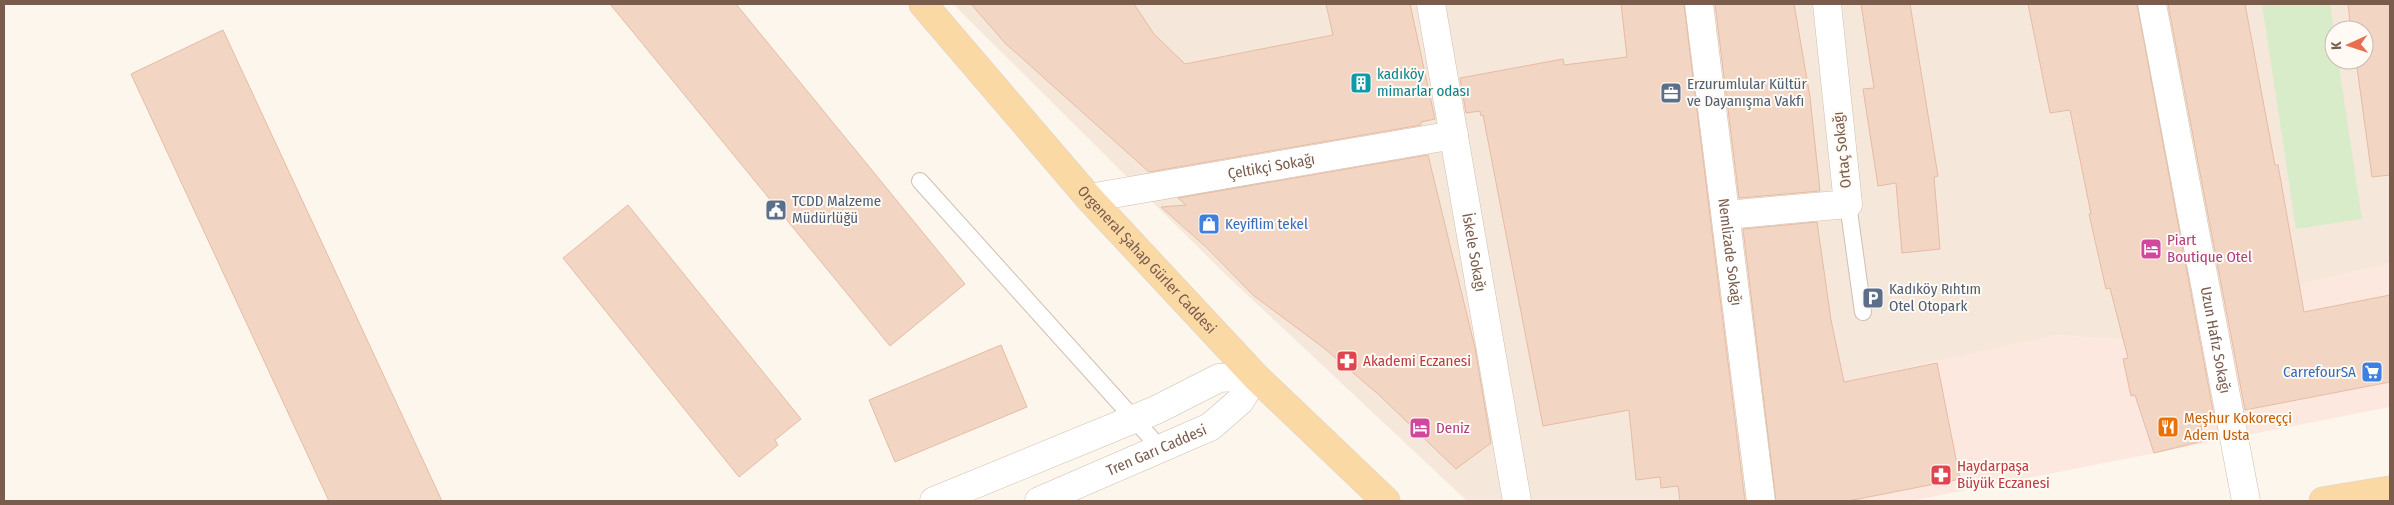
<svg xmlns="http://www.w3.org/2000/svg" width="2394" height="505" font-family="'Fira Sans Condensed',sans-serif">
	<style>
		.residential { fill: #f5e8da; fill-rule: evenodd }
		.commercial { fill: #fde8e0 }
		.green { fill: #d8ecc9 }
		.building { fill: #f3d5c3; stroke: #e6bba3 }
		.lines { fill: none; stroke-linecap: round; stroke-linejoin: round }
		.service-casing { stroke: #d1beb0; stroke-width: 18 }
		.minor-casing { stroke: #d1beb0; stroke-width: 29 }
		.primary-casing { stroke: #dad1cd; stroke-width: 29 }
		.service { stroke: #fff; stroke-width: 16 }
		.minor { stroke: #fff; stroke-width: 28 }
		.primary { stroke: #fbd9a5; stroke-width: 28 }
		.labels { text-anchor: middle; dominant-baseline: central; stroke-width: 4; stroke-linejoin: round; paint-order: stroke }
		.culture-label { font-size: 15px; fill: #0d838f; stroke: #fffaf3; text-anchor: start }
		.service-label { font-size: 15px; fill: #4e5e75; stroke: #fffaf3; text-anchor: start }
		.street-label { font-size: 15px; fill: #7a5c4d; stroke: #fffaf3 }
		.shop-label { font-size: 15px; fill: #366cbe; stroke: #fffaf3; text-anchor: start }
		.hotel-label { font-size: 15px; fill: #b23c85; stroke: #fffaf3; text-anchor: start }
		.health-label { font-size: 15px; fill: #be3a42; stroke: #fffaf3; text-anchor: start }
		.food-label { font-size: 15px; fill: #c56008; stroke: #fffaf3; text-anchor: start }
	</style>
	<rect width="100%" height="100%" fill="#fdf6ec"/>
	<path class="residential" d="M953,4H2390V263L2304,284L2130,340L2055,335L1767,426L1778,501H1467L1223,272ZM2334,30H2364V60H2334Z"/>
	<path class="commercial" d="M2390,263V407L1911,501H1778L1767,425L1844,381L2055,335L2130,340L2226,298L2304,284Z"/>
	<path class="green" d="M2262,4H2330L2334,31V60H2338L2362,219L2296,229Z"/>
	<path class="building" d="M610,4H736L965,284L890,346Z
		M971,4H1134L1154,34L1185,64L1333,35L1326,4H1410L1435,119L1421,122V125L1149,172L1005,43Z
		M1621,4H1684L1745,501H1680L1678,486L1661,488L1660,477L1636,480L1629,410L1543,426L1483,115L1481,116L1480,111L1466,113L1460,78L1563,59L1564,65L1627,57Z
		M1715,4H1794L1810,97L1820,191L1739,198Z
		M1861,4H1910L1938,176L1934,177L1940,249L1902,253L1896,183L1878,186L1863,89L1874,88Z
		M2028,4H2137L2214,416L2200,418L2203,441L2154,453L2135,395L2131,396L2123,359L2128,358L2110,288L2106,289L2089,214H2091L2070,110L2050,113Z
		M2168,4H2245L2275,165H2278L2304,312L2390,295V382L2245,410Z
		M2348,4H2390V175L2372,177L2356,60H2364V30H2351Z
		M223,30L442,501H329L131,74Z
		M1428,155L1475,348L1491,443L1456,469L1378,394L1324,348L1254,296L1206,247L1161,207L1186,205L1178,198Z
		M628,205L801,419L775,440L778,445L739,477L563,258Z
		M1817,222L1831,320L1844,382L1937,363L1960,479L1848,501H1776L1743,229Z
		M1001,345L1027,407L895,462L869,400Z"/>
	<g class="lines">
		<g class="service-casing">
			<path id="service" d="M920,181L1161,449
				M1848,204L1863,312"/>
		</g>
		<g class="minor-casing">
			<g id="minor">
				<path id="s1" d="M1431,4L1517,501"/>
				<path id="s2" d="M1699,4L1761,501"/>
				<path id="s3" d="M2152,4L2246,501"/>
				<path id="s4" d="M1089,198L1454,135"/>
				<path d="M1726,215L1848,204L1827,4"/>
				<path d="M934,501L1156,410L1219,378L1255,376"/>
				<path id="s5" d="M1039,501L1210,427L1240,401L1255,376"/>
			</g>
		</g>
		<g class="primary-casing">
			<g id="primary">
				<path id="s6" d="M923,4L1089,198L1255,376L1386,501"/>
				<path d="M2323,501L2390,490"/>
			</g>
		</g>
		<use href="#service" class="service"/>
		<use href="#minor" class="minor"/>
		<use href="#primary" class="primary"/>
	</g>
	<defs>
		<g id="building-square" transform="scale(1.125)"><rect x="-9" y="-9" width="18" height="18" rx="4" fill="#0f9aa8" stroke="#fffaf3"/><path d="M-4-6H4V6H1V3H-1V6H-4ZM-2.5-4.3h1.7v1.8h-1.7ZM.8-4.3h1.7v1.8H.8ZM-2.5-1h1.7V.8h-1.7ZM.8-1h1.7V.8H.8Z" fill="#fff"/></g>
		<g id="office-square" transform="scale(1.125)"><rect x="-9" y="-9" width="18" height="18" rx="4" fill="#5c6f8a" stroke="#fffaf3"/><path d="M-6-3h4V-5.5h4V-3h4V5H-6ZM-1-4.5V-3h2v-1.5ZM-6 0V1H6V0Z" fill="#fff"/></g>
		<g id="civic-square" transform="scale(1.125)"><rect x="-9" y="-9" width="18" height="18" rx="4" fill="#5c6f8a" stroke="#fffaf3"/><path d="M-.6-6.5H3V-4.5H.6V-3L4-1V1h2V6H-6V1h2V-1L-.6-3ZM-1.2 2.5V6h2.4V2.5Z" fill="#fff"/></g>
		<g id="shop-square" transform="scale(1.125)"><rect x="-9" y="-9" width="18" height="18" rx="4" fill="#3f7fe0" stroke="#fffaf3"/><path d="M-5-2.5h2.3a2.7 3.5 0 0 1 5.4 0H5L5.5 6h-11ZM-1.5-2.5h3a1.5 2.3 0 0 0-3 0Z" fill="#fff"/></g>
		<g id="hotel-square" transform="scale(1.125)"><rect x="-9" y="-9" width="18" height="18" rx="4" fill="#d1479c" stroke="#fffaf3"/><path d="M-6-4.5h1.5V1H6V5H4.5V3h-9V5H-6ZM-4 0a1.8 1.8 0 1 1 3.6 0ZM.5 0V-2.5h3Q6-2.5 6 0Z" fill="#fff"/></g>
		<g id="parking-square" transform="scale(1.125)"><rect x="-9" y="-9" width="18" height="18" rx="4" fill="#5c6f8a" stroke="#fffaf3"/><path d="M-3.5-5.5H1a3.5 3.5 0 0 1 0 7H-1V5.5H-3.5ZM-1-3.4V-.6H.8a1.4 1.4 0 0 0 0-2.8Z" fill="#fff"/></g>
		<g id="pharmacy-square" transform="scale(1.125)"><rect x="-9" y="-9" width="18" height="18" rx="4" fill="#e0444e" stroke="#fffaf3"/><path d="M-2-6h4v4h4v4h-4v4h-4v-4h-4v-4h4Z" fill="#fff"/></g>
		<g id="supermarket-square" transform="scale(1.125)"><rect x="-9" y="-9" width="18" height="18" rx="4" fill="#3f7fe0" stroke="#fffaf3"/><path d="M-6-5.5h2.5l.6 2H6L4.5 2H-2.5L-4.4-4H-6ZM-1.5 3.2a1.3 1.3 0 1 0 .1 0ZM3 3.2a1.3 1.3 0 1 0 .1 0Z" fill="#fff"/></g>
		<g id="restaurant-square" transform="scale(1.125)"><rect x="-9" y="-9" width="18" height="18" rx="4" fill="#e8710a" stroke="#fffaf3"/><path d="M-5-6h1v4h1v-4h1v4h1v-4h1v5L-1.5 .5V6h-2V.5L-5-1ZM5-6V6H3V1.5H1.5Q1.5-4 5-6Z" fill="#fff"/></g>
	</defs>
	<g fill-rule="evenodd">
		<use href="#building-square" x="1361" y="83"/>
		<use href="#office-square" x="1671" y="93"/>
		<use href="#civic-square" x="776" y="210"/>
		<use href="#shop-square" x="1209" y="224"/>
		<use href="#hotel-square" x="2151" y="249"/>
		<use href="#parking-square" x="1873" y="298"/>
		<use href="#pharmacy-square" x="1347" y="361"/>
		<use href="#supermarket-square" x="2372" y="372"/>
		<use href="#restaurant-square" x="2168" y="427"/>
		<use href="#hotel-square" x="1420" y="428"/>
		<use href="#pharmacy-square" x="1941" y="475"/>
	</g>
	<g class="labels">
		<g class="culture-label">
			<text x="1377" y="74">kadıköy<tspan x="1377" dy="17">mimarlar odası</tspan></text>
		</g>
		<g class="service-label">
			<text x="1687" y="84">Erzurumlular Kültür<tspan x="1687" dy="17">ve Dayanışma Vakfı</tspan></text>
			<text x="792" y="201">TCDD Malzeme<tspan x="792" dy="17">Müdürlüğü</tspan></text>
			<text x="1889" y="289">Kadıköy Rıhtım<tspan x="1889" dy="17">Otel Otopark</tspan></text>
		</g>
		<g class="street-label">
			<text transform="translate(1842 150) rotate(-96)">Ortaç Sokağı</text>
			<text stroke="none"><textPath href="#s4" startOffset="185">Çeltikçi Sokağı</textPath></text>
			<text stroke="none"><textPath href="#s1" startOffset="252">İskele Sokağı</textPath></text>
			<text stroke="none"><textPath href="#s2" startOffset="250">Nemlizade Sokağı</textPath></text>
			<text stroke="none"><textPath href="#s6" startOffset="340">Orgeneral Şahap Gürler Caddesi</textPath></text>
			<text stroke="none"><textPath href="#s3" startOffset="342">Uzun Hafız Sokağı</textPath></text>
			<text stroke="none"><textPath href="#s5" startOffset="128">Tren Garı Caddesi</textPath></text>
		</g>
		<g class="shop-label">
			<text x="1225" y="224">Keyiflim tekel</text>
			<text x="2356" y="372" text-anchor="end">CarrefourSA</text>
		</g>
		<g class="hotel-label">
			<text x="2167" y="240">Piart<tspan x="2167" dy="17">Boutique Otel</tspan></text>
			<text x="1436" y="428">Deniz</text>
		</g>
		<g class="health-label">
			<text x="1363" y="361">Akademi Eczanesi</text>
			<text x="1957" y="466">Haydarpaşa<tspan x="1957" dy="17">Büyük Eczanesi</tspan></text>
		</g>
		<g class="food-label">
			<text x="2184" y="418">Meşhur Kokoreççi<tspan x="2184" dy="17">Adem Usta</tspan></text>
		</g>
	</g>
	<rect width="2394" height="505" fill="none" stroke="#7a5c4d" stroke-width="10"/>
	<g transform="translate(2349 45) rotate(267)"><circle r="24" fill="#fffaf3" stroke="#cabbb1"/>
	<path d="M0-4L9 19L0 12L-9 19Z" fill="#e76f51"/>
	<text y="-8" font-size="14" font-weight="bold" text-anchor="middle" fill="#7a5c4d">K</text>
	</g>
</svg>
